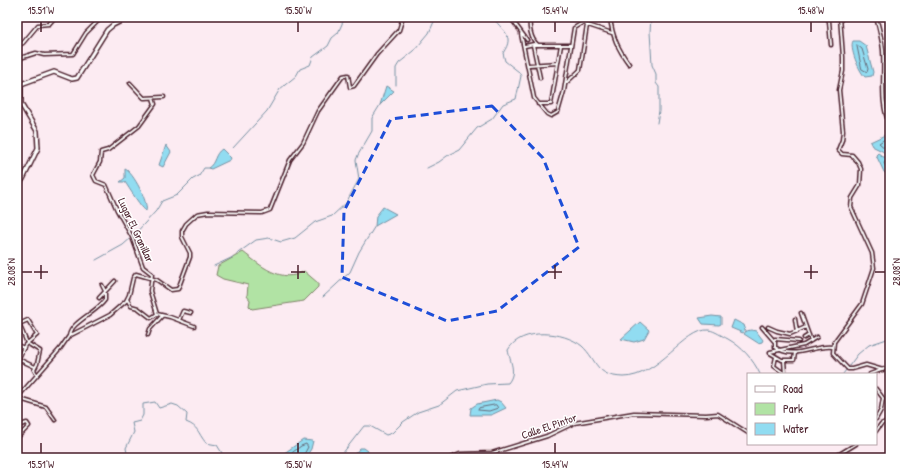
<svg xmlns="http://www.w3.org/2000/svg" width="907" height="475" font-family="'Patrick Hand',sans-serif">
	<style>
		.green { fill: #b1e3a4; stroke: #7e8168 }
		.water { fill: #91dcf1; stroke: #7590a2 }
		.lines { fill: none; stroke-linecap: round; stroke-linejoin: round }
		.shore { stroke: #666b7a; stroke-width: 1 }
		.stream { stroke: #7590a2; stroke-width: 1 }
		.minor-casing { stroke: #4a1f2b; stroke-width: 5 }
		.major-casing { stroke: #4a1f2b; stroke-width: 6 }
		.minor { stroke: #fff; stroke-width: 2 }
		.major { stroke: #fff; stroke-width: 3 }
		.marked { fill: none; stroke: #1d4ed8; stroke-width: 3; stroke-dasharray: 8 5; stroke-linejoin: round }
		.ticks { fill: none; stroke: #4a1f2b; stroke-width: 1.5 }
		.labels { text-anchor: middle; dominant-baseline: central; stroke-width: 3; stroke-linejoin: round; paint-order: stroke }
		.street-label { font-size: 11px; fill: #4a1f2b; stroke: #fff }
		.neatline { fill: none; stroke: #4a1f2b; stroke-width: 1.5 }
		.ticks-label { font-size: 10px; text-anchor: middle; fill: #4a1f2b }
	</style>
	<rect width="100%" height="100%" fill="#fcebf2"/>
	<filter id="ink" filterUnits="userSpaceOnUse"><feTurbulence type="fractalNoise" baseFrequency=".025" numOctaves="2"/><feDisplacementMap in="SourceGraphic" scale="8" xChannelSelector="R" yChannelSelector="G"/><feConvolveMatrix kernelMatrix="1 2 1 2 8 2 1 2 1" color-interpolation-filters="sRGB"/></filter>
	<g filter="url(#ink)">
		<path class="green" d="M243,252C260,265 282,285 304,271L318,283V287L304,301L252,309L249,306L250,300L247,296L248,285L223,279L216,275L218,266Z"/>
		<path class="water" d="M853,41H859L866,46L873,72L872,76L865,77C859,71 849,48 853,41Z
			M386,86L394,91L380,105Z
			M885,135L890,138V170L887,175L884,172L876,155L878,153L885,158L884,152L872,146L870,142Z
			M166,145L171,152L163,167L159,165Z
			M222,149L231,158L230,160L211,169L208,168C216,163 214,154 222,149Z
			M125,169C133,172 149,203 146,211C142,209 129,188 125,182H120L125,178Z
			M383,207L396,214L375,226L376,216Z
			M712,316L721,317V324L719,325L703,324L699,318Z
			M734,320L744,325L745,328L743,333L731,328Z
			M640,322L649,330L644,339L634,342L621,339Z
			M751,330L756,331L763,340L762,342L758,343L744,334L746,331Z
			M497,400L501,402L506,408L491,415H470L471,408L477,404Z
			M303,440L313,441L311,449L305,458H280V456Z
			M360,448H364L368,451L365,458H351Z"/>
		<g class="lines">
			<path class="shore" d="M857,45L862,49L868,69L867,72L862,69Z
				M890,140L885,139L879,143L887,150L888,158L884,163L887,169L890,170
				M496,405L498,408L489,411L478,410L479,408Z
				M285,458L301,446L306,444L308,447L302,458"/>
			<path class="stream" d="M651,17L650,32L652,65L656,74V83L659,87V111L657,123
				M396,85V68L399,63L414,51L429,33L436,17
				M233,148L267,111L280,89L296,76L300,69L310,65L313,57L328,46L332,38L338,33L345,17
				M427,168L439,162L447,156L459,150L477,128L492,119L503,104L516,99L521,76L519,72L505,61L503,53C516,34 501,31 493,17
				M96,260L123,245L132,237L156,211L162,201L177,195L193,179L199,176L204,168H208
				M214,266L231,258L256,240L269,238L281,242L295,238L315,222L332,216L346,203L359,179L356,160L358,155L372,131V118L380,105
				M323,297L350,272L359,252L375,226
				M843,374L858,354L869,345L890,338
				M128,458L126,448L134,432L132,423L140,421L143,415V404L155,402L159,408L172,404L178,406L187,414L186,422C199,427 197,432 206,443L217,445L225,458
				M339,458L364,426H370L386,435L392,433L403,422L418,412L439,405L457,391L487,384L508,383C517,372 510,362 508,350C521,327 564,331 582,346C598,361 595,376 623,377C659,377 685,328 709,330C715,331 722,336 728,339C742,347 753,359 760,374
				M667,458C677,453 694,450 703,458"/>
			<g class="minor-casing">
				<path id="minor" d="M510,17L527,40
					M530,17C529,26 530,39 538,45
					M610,17C612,36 618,49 629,64
					M826,17L829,21L831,45
					M840,17L843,57V71L839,90L843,131L842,140L838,150L842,154L852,155L858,162L861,169L860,185L852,198L851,207L872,253L874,268L862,304L834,342L833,353L848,369H852L866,365L883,370
					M876,17C879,28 882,39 883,50C885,77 879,102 890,126
					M521,34L534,98L547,114L551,116L558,112L564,91L574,28L582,23L612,33
					M533,45L540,78
					M534,45H570
					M17,46L23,43L38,25L49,24L55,17
					M525,46L534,44
					M17,59L36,53L44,55L73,54L86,33L102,17
					M528,65L558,63
					M130,83L144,98L164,97
					M566,83L580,70L587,25
					M153,98L155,104L139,126L108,150L101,152L100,162L93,175L96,181L106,185L117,210L132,237L143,267L152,274L150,291L157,314
					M538,104H551L561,45
					M99,298L115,281
					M127,299L131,306L138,308L151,318L157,314
					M801,313L811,341
					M157,314L170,317L194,326
					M17,319L27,343
					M795,319L797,332
					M179,320L183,311L191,313
					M762,327L775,342V347C794,361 814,344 833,347
					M768,327L777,331L790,334L806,327
					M148,335L150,329L162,316
					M69,336C71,322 96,313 105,300V291L102,285
					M804,338L809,335
					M775,339L799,341
					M27,343L40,351L37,364L34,370L37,375
					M17,345L24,348
					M770,352L804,345L817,337
					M770,353L782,360H794L795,353
					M776,357L774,366L785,374
					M18,359L35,367
					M784,360L785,374
					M17,362L25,345L37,335L28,320L19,324
					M870,374L890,367
					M876,389L883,398L881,410L876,419
					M17,398L60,349L69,336L110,315L126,301L129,295L133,278L136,274L157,280L171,290L178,289L190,257V253L182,237V231L186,224L197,214L208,212L262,213L270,210L290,160L303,143L318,111L343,76L348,75L350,87L354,86L377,54L399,30L403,17
					M17,398L46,407L55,420
					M17,426L27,423L29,426L17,438
					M876,431L881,424L890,420
					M450,458L460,454L492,453L547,436L574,423L634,413L706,415L718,414L748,433
					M468,458L471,454
					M833,458L856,444"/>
			</g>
			<g class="major-casing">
				<path id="major" d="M17,186L23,179L38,148L37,131L21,104V84L54,72L72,79L77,78L107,30L113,25L129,17"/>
			</g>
			<use href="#minor" class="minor"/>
			<use href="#major" class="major"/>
		</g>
	</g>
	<path class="marked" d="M492,106L543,158L579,247L497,311L447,321L342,277L344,211L391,119Z"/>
	<path class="ticks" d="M41,22V32M298,22V32M555,22V32M811,22V32M41,265V279M298,265V279M555,265V279M811,265V279M22,272H32M34,272H48M291,272H305M548,272H562M804,272H818M875,272H885M41,443V453M298,443V453M555,443V453"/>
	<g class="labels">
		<g class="street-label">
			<text transform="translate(136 230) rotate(65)">Lugar El Granillar</text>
			<text transform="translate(549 426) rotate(-19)">Calle El Pintor</text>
		</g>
	</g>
	<rect width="907" height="475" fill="none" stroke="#fff" stroke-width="44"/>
	<rect x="747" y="373" width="130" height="72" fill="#ffffff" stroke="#b7a5aa"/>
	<rect x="755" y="386" width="20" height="6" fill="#ffffff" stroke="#b7a5aa"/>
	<text x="783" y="393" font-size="12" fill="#4a1f2b">Road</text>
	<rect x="755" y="403" width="20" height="12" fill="#b1e3a4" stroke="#b7a5aa"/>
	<text x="783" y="413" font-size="12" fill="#4a1f2b">Park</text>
	<rect x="755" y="423" width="20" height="12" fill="#91dcf1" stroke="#b7a5aa"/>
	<text x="783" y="433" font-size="12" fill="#4a1f2b">Water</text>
	<rect x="22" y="22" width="863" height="431" class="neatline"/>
	<g class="ticks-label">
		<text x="41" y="14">15.51°W</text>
		<text x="298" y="14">15.50°W</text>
		<text x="555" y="14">15.49°W</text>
		<text x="811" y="14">15.48°W</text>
		<text transform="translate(11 272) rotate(-90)" y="4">28.08°N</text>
		<text transform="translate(896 272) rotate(-90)" y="4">28.08°N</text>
		<text x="41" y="468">15.51°W</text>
		<text x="298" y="468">15.50°W</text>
		<text x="555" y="468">15.49°W</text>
	</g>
</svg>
